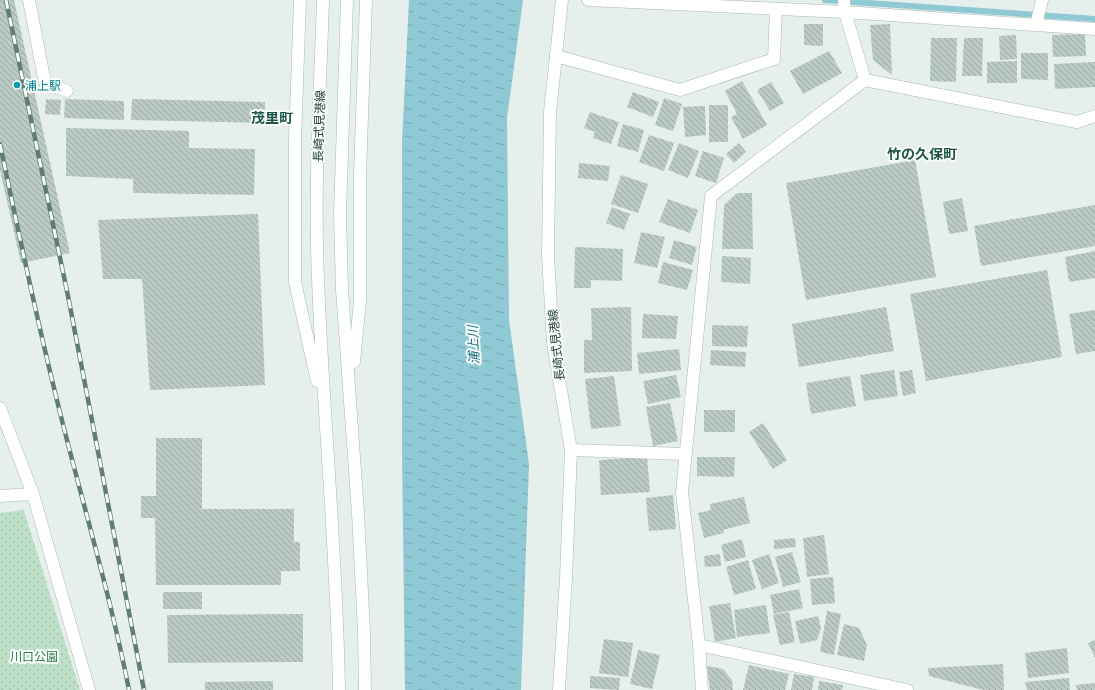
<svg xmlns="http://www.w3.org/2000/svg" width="1095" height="690" font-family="Cabin,'Noto Sans JP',sans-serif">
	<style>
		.green { fill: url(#green-dots) }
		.water { fill: url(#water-ripples) }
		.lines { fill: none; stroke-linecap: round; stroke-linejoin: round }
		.stream { stroke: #8ec9d4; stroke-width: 6 }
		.building { fill: url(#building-back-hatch) }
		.street-casing { stroke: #a8b8b2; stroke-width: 13 }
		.secondary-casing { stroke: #a4bbb3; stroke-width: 13 }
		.street { stroke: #fff; stroke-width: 12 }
		.secondary { stroke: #fff; stroke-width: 12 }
		.rail-casing { stroke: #5f7d75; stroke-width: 4.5 }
		.rail { stroke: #f7fbf9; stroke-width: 3; stroke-dasharray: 9; stroke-linecap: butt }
		.culture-dot { fill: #0f9aa8; stroke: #f7fbf9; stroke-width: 1.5 }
		.labels { text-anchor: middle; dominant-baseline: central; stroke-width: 4; stroke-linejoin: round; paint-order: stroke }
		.culture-label { font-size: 12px; fill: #0d838f; stroke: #f7fbf9; text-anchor: start }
		.street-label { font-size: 12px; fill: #24423a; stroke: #f7fbf9 }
		.park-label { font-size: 12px; fill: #2d7a4b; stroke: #f7fbf9 }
		.water-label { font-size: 13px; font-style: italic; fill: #1c6f80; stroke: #f7fbf9 }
		.quarter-label { font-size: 14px; font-weight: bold; fill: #1f5548; stroke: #f7fbf9 }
	</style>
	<defs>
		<pattern id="green-dots" width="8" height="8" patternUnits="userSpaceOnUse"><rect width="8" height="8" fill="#bfe0c8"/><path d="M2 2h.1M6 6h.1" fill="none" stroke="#a4c1ad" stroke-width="1.8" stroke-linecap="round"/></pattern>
		<pattern id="water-ripples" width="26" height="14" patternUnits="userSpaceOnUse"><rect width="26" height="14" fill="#8ec9d4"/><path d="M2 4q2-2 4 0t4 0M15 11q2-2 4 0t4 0" fill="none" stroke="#74a5ad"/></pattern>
		<pattern id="building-back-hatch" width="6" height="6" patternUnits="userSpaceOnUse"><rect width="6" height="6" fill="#bbcac4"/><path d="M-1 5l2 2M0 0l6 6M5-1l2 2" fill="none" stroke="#98a6a0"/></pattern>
	</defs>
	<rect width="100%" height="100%" fill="#e6efeb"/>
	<path class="green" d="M24,510V511L80,690H0V513Z"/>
	<path class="water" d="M409,0H523L507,118L509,320L529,464L521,690H405L402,451V141Z"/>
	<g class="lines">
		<path class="stream" d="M825,0L1095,19"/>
	</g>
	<path class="building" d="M0,0H14L70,253L21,263L0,170Z
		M804,24H823V46L804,45Z
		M890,24L892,75L873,60L870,25Z
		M1085,34L1086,56L1053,57L1052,35Z
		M1016,35L1017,59L1000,60L999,36Z
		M931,38H957L956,82L930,81Z
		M964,38H983L982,76H962Z
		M829,51L842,73L803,94L790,71Z
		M1021,53H1048V80L1021,79Z
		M1017,61V83H987V62Z
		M1095,62V87L1055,89L1054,64Z
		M742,81L767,125L743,139L731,117L737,114L725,91Z
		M771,82L784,103L770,111L757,90Z
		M633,92L659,102L653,117L627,107Z
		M664,98L682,104L673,131L655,125Z
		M46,99L61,100L60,115L45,114Z
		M65,99L124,101V120L64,118Z
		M132,99L265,102L264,123L131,120Z
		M709,105H728V142H709Z
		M705,106L706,135L685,137L683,107Z
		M590,112L619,122L611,144L593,138L595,132L584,128Z
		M623,124L644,130L638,152L617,146Z
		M66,128L189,131V148L255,149L254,195L133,193V179L66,176Z
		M649,135L674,143L664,171L639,162Z
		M679,143L699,151L688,178L668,170Z
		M739,143L746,152L734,163L726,154Z
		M703,151L724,158L716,183L695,176Z
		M915,160L936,277L806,300L786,183Z
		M579,163L610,166L608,181L578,178Z
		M621,175L648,184L638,213L611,204Z
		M737,193H752L753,249H722L724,205Z
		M962,198L968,231L949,234L943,202Z
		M668,199L698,210L690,233L659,222Z
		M1095,205V246L981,266L974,226Z
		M612,207L630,214L624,230L606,223Z
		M258,214L265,385L150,390L142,279H103L98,220Z
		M641,232L665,237L657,268L634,263Z
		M674,240L697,247L692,265L669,258Z
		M575,247L623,249L622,281L591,280V288H574Z
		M1095,251V278L1069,282L1065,257Z
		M722,256L751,258L750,284L721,282Z
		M663,262L693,270L687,290L658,283Z
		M1047,270L1062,357L926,381L910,294Z
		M631,307L632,371L584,373V340H592L591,308Z
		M886,307L894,351L799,367L792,324Z
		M1095,310V351L1076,354L1069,314Z
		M643,314L678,316L676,339L642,338Z
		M712,325L748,326L747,347L712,346Z
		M679,349L681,370L639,374L637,353Z
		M711,350L746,352L745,367L710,365Z
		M894,370L898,396L864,401L860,375Z
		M912,370L916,393L903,396L899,372Z
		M676,375L681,397L648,404L643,381Z
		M614,376L621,426L591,429L585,379Z
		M850,376L856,406L811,414L806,383Z
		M670,403L678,441L653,446L646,407Z
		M704,410H735V432H704Z
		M763,423L787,460L773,469L749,432Z
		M156,438H202V509H294V542H300V571H281V585H156L155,518H141V496H156Z
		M647,457L650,492L601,495L599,460Z
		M697,457H735L734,477L697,476Z
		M673,495L676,529L649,531L646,498Z
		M744,497L750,523L723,530L724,533L704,538L698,513L711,510L710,504Z
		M824,535L829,574L807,577L803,538Z
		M795,538L796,547L774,549V540Z
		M742,539L746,557L725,562L721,545Z
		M792,552L801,582L783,587L775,557Z
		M720,554L721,566L705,567L704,556Z
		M769,554L779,583L762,589L752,560Z
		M748,560L756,589L734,595L726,567Z
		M833,577L835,603L812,605L810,579Z
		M799,589L803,608L774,614L770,595Z
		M163,592H202V609H163Z
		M730,603L736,638L715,642L709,606Z
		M766,605L770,633L737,637L734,610Z
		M827,611L841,614L834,655L820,652Z
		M789,612L795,642L780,645L773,615Z
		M303,614V662L168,663L167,615Z
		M818,616L821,628L817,640L800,644L795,621Z
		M844,624L859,628L867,645L864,661L837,655Z
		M604,639L633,643L628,677L599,673Z
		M1095,640V658L1088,643Z
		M1067,648L1069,673L1028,678L1025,653Z
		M638,650L660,655L652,689L630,684Z
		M1003,664L1004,690H983L929,676L928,668Z
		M749,665L789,674L785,690H743Z
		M707,666L723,669L732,680L733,690H710Z
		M794,674L814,677L812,690H791Z
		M590,676L620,678L619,690L590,688Z
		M1069,678L1070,690H1027L1025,682Z
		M273,681V690H205V682Z
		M819,681L843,685L842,690H818Z
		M1095,683V690H1077L1076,685Z"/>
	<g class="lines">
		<g class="street-casing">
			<path id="street" d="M29,0L45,83L67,91
				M588,0L845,12L1095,29
				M844,0L845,12L865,80
				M1036,25L1042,0
				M556,56L680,90L774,59L776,9
				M0,408L33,494L89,690
				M571,450L685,454
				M0,496L33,494
				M699,645L907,690
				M702,690L699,645L682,492L711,196L865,80L1077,122L1095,116"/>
		</g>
		<g class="secondary-casing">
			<path id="secondary" d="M300,0L295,140V282L317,381
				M323,0C320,92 314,185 318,278C323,415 337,552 339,690
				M347,0L340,215L342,289L358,513L364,632L365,690
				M354,362L360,301V175L366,0
				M559,690L566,578L571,450L553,343L548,255L550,112L562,0"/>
		</g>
		<use href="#street" class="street"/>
		<use href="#secondary" class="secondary"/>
		<g class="rail-casing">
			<path id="rail" d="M6,0L68,296L144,690
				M0,144C17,225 34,307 54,388C78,489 109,588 129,690"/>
		</g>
		<use href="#rail" class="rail"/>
	</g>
	<circle class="culture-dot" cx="17" cy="85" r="4"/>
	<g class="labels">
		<g class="culture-label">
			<text x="25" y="85">浦上駅</text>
		</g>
		<g class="street-label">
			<text transform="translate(319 126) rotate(-88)">長崎式見港線</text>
			<text transform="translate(556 345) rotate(-96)">長崎式見港線</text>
		</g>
		<g class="park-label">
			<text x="34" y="656">川口公園</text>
		</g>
		<g class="water-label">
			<text transform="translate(473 345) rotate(-93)">浦上川</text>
		</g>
		<g class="quarter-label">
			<text x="272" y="118">茂里町</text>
			<text x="922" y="154">竹の久保町</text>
		</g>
	</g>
</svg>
